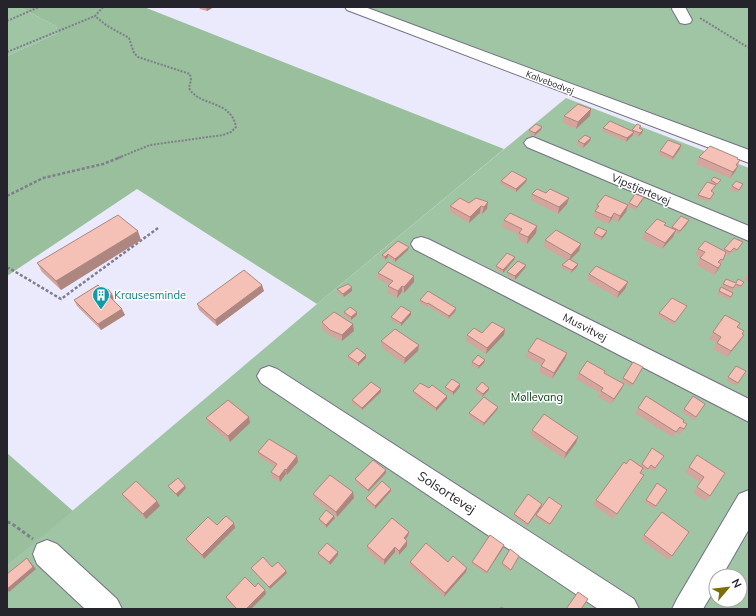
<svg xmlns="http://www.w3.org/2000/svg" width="756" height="616" font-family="Mulish,sans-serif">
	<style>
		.green { fill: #a0c5a4; fill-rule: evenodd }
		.forest { fill: #99bf9d }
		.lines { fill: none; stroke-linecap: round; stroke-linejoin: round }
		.minor-casing { stroke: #737085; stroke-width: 2 }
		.path-far2 { stroke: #7f7d8b; stroke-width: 2; stroke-dasharray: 2 1.5; stroke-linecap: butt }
		.path-far1 { stroke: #7f7d8b; stroke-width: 2.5; stroke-dasharray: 3 2; stroke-linecap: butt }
		.path { stroke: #7f7d8b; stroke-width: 3; stroke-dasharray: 3.5 2.5; stroke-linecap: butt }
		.minor { fill: #fff; fill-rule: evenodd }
		.wall { fill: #d3a59d }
		.shaded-wall { fill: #ac867f }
		.building { fill: #f5c0b6; stroke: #ac867f }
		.labels { text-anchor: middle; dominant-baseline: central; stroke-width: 3; stroke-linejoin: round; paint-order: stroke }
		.far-street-label { font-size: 9px; fill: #25242d; stroke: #fff }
		.street-label { font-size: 11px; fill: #25242d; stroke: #fff }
		.culture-label { font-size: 11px; fill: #0d838f; stroke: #fff; text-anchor: start }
		.park-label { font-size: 11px; fill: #034216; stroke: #fff }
		.near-street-label { font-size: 13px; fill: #25242d; stroke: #fff }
	</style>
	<rect width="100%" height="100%" fill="#ebe9fc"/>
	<path class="green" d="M7,7H19L56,26L58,33L7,56Z
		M362,7H749V152Z
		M566,98L749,168V609H7V566L317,304ZM716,576H740V600H716Z"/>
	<path class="forest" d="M19,7H144L504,149L317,304L137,189L7,276V56L58,33L56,26Z
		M7,453L73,511L7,566Z"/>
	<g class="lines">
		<g class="minor-casing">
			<path id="minor" d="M345,7H365L749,150V163L347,10Z
				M673,7H685L692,20L690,23L685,24L680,23L672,9Z
				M533,137L749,226V241L527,147L524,143L527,139Z
				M421,237L428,239L749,399V422L414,249L411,244L414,239Z
				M269,366L277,369L634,599L639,609H598L261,383L257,376L261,369Z
				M749,490V529L722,576H716V587L703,609H672L677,599L739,494Z
				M47,540L57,544L117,599L122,609H85L37,564L33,554L37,544Z"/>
		</g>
		<path class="path-far2" d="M103,7L95,16L106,25L129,38L134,53L138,57L190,74L191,80L189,88C199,107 231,99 236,127L231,132L223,135L150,145L118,158
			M700,18L749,48
			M7,21L39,7
			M7,52L95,16"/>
		<path class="path-far1" d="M7,196L43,178L103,164L121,157
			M7,269L9,268L61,299L158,228"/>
		<path class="path" d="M7,522L11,523L33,539"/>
		<use href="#minor" class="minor"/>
	</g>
	<path class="wall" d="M199,7H214L207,11L200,9Z
		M591,109L590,116L576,129L563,123L564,116Z
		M641,126L640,128L642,133L638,137L633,134L626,142L602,131L603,128L631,131L632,130Z
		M529,130H541L534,136L529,134Z
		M591,138L590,141L583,148L577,145L578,141Z
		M681,145L680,149L672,160L659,155L660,151Z
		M699,157L737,159L740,160L735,172L730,178L696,164Z
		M711,180H721L719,183L715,187L712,191L713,196L709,202L697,198L698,195L710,182Z
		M501,181L526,182L516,192L500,184Z
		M743,184L738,193L730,190L732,186Z
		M546,193L569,198L567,204L558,214L531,200L532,194Z
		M644,197L642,201L635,210L628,207L626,212L618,222L612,219L608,224L593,217L597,205H628L629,203Z
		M476,198L487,209L482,214L480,213L469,223L450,212V206L469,203Z
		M504,220L537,226L536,233L527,244L518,240L519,235L502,227Z
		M666,223L665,225L671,228L672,227L687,224L678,234L675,232L673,237L662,249L642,239L645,232Z
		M594,233L606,234L601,240L592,236Z
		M141,240L61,290L42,272L37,263Z
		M545,240L581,244L579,251L570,259L578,264L577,267L571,273L562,268V265L567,260L544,247Z
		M743,242L735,253L732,251L729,255L726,254L718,270L714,275L697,265L700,258L695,255L698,249L723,251L724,249Z
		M408,250L395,262L388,257L385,260L382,258V255Z
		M514,260L503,273L496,269V266Z
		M526,265L525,268L515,280L507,275V272Z
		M749,272V283L744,280Z
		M378,273L414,276V282L404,293L402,292L397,298L388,293V286L389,285L378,279Z
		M589,274L628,282L625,289L617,298L587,280Z
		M726,279L736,283L744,282L739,289L734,287L732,292L721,287Z
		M721,287L733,293L729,300L717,294Z
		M337,289L352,291L344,297L337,293Z
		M104,291L115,300L114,301L125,315L101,330L77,306L74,300Z
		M264,291L217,326L199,310L197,304Z
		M420,300L456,308L455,312L448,319L428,306L427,307L419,303Z
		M687,306L685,309L673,325L658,316L659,313Z
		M344,312H357V315L351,320L344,316Z
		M411,312V315L401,326L391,320V317Z
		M322,322L354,331L342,341L331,336L322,329Z
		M737,327L742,334L740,341L727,357L713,349L717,343L709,339L713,332Z
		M505,329L504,335L486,354L466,341L467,335Z
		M381,341L419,345L418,351L404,364L381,347Z
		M528,351L567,353L565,359L552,379L539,372L541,365L526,357Z
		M348,356L366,358L358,366L348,359Z
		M472,362L484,363L478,369L471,365Z
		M736,366L746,371L736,386L726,380Z
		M643,367L631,387L621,381L623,378Z
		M579,373H604L621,390L611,404L598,397L600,393L576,379Z
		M460,384V387L453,395L445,390V387Z
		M429,388L447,399L436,411L413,394V391Z
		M489,388V390L482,397L475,392L476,389Z
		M381,389V392L362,410L352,403V400Z
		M693,396L705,404L694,420L682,412Z
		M638,408L683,422L687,424L680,435L676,432L672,437L635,413Z
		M497,410L483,426L469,416V413Z
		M249,417L250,423L230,442L208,424L206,418Z
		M532,430L576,443L564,459L530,435Z
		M652,448L664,456L654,471L649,468L646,471L643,469L640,473L644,475L613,519L593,505L596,500L626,464L640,466Z
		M258,452L297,456L298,462L287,475L286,474L280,482L272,478L271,472L275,467L260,457Z
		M697,455L710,496L705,501L693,493L700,483L685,472Z
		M386,470V473L368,492L355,482V479Z
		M657,483L667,490L654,509L644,502Z
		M168,486L186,488L178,497L170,489Z
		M391,489V491L375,509L366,501V498Z
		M122,494L157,501L160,506L146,519L125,499Z
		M313,494L354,498L337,517L314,499Z
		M542,504L541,507L527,526L513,516L514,514Z
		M561,508L549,526L535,517L536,515Z
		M662,512L672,556L668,560L641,539Z
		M335,518L326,528L319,521V519Z
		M234,523L235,528L204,559L188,544L186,539L217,525Z
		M409,532L408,536L406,540L407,546L399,555L395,552L384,565L367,551V546Z
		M504,547L486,574L472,564V562Z
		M338,552V555L330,565L318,555V553Z
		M519,556L510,572L501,565L502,563Z
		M410,562H448L466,572L444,597L410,566Z
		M272,567L286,571L287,573L270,589L252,570L251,568Z
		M255,587L265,590L266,594L251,609H235L228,601L226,597Z"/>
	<path class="shaded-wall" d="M206,7H214L207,11Z
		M591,109L590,116L576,129L578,122Z
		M542,127L541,130L534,136L535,133Z
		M643,130L642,133L638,137L640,133Z
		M634,132L633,135L626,142L627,138Z
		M591,138L590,141L583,148L584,144Z
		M681,145L680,149L672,160L673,157Z
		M738,166L735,172L730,178L733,172Z
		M527,179L526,182L516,192V189Z
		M644,197L642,201L635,210L637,207Z
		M569,198L567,204L558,214L559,207Z
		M488,202L487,209L482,214L484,207Z
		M628,205L626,212L618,222L620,216Z
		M481,206L480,213L469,223L470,217Z
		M614,213L612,219L608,224L611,218Z
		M689,220L687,224L678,234L680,231Z
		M537,226L536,233L527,244L528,237Z
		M676,230L673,237L662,249L665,243Z
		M138,231L141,240L61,290L56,281Z
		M607,231L606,234L601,240L602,237Z
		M581,244L579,251L569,261L571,255Z
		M409,247L408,250L395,262V259Z
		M388,254V257L385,260V257Z
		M515,257L514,260L503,273V270Z
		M578,264L577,267L571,273L572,270Z
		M721,264L718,270L714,275L718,268Z
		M526,265L525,268L515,280V276Z
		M414,276V282L404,293V287Z
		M628,282L625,289L617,298L619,292Z
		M262,285L264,291L217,326L215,320Z
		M402,286V292L397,298L398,291Z
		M352,287V291L344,297L343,294Z
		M112,294L115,300L112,302L109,296Z
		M456,308L455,312L448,319L449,316Z
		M122,309L125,315L101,330L98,324Z
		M357,312V315L351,320V317Z
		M411,312V315L401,326V323Z
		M353,324L354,331L342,341V335Z
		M505,329L504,335L486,354L487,348Z
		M744,335L740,341L727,357L731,351Z
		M419,345L418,351L404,364L405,358Z
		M567,353L565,359L552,379L554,373Z
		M366,355V358L358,366V363Z
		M485,360L484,363L478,369L479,366Z
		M460,384V387L453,395V392Z
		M624,384L621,390L611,404L614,399Z
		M489,388V390L482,397L483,394Z
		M381,389V392L362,410V408Z
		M447,396V399L436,411V408Z
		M498,407L497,410L483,426L484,423Z
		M249,417L250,423L230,442L228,436Z
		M578,437L576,443L564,459L566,453Z
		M297,456L298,462L287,475L286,470Z
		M285,469L286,474L280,482L279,477Z
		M386,470V473L368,492V490Z
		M185,486L186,488L178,497L176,494Z
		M391,489V491L375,509V506Z
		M353,492L354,498L337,517L336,512Z
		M157,501L160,506L146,519L143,514Z
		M542,504L541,507L527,526L528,524Z
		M334,516L335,518L326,528V525Z
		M234,523L235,528L204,559L202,555Z
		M409,532L408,536L403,542L404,538Z
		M407,541V546L399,555V551Z
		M504,545V547L486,574L487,572Z
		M395,547V552L384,565V560Z
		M338,552V555L330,565L329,562Z
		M27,558L36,569L9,592L7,589Z
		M467,568L466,572L444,597L445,593Z
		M286,571L287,573L270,589L269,587Z
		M265,590L266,594L251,609H246Z"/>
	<path class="building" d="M578,104L591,109L578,122L564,116Z
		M610,121L634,132L627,138L603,128Z
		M536,124L542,127L535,133L529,130Z
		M637,124L641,126L639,128L643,130L640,133L632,130Z
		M585,135L591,138L584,144L578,141Z
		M668,140L681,145L673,157L660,151Z
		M710,146L738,158L737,159L740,160L736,165L738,166L733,172L699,157Z
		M512,171L527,179L516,189L501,181Z
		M714,177L721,180L717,184L711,180Z
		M736,181L743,184L739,190L732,186Z
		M707,182L716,185L711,191L714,193L710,199L698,195Z
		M537,189L546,193L550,189L569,198L559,207L532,194Z
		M635,194L644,197L637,207L629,203Z
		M605,195L628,205L620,216L614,213L611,218L595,211L599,206L597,205Z
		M460,198L469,203L476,198L488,202L484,207L481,206L470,217L450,206Z
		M510,213L537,226L528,237L519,233L522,229L504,220Z
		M118,215L138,231L56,281L37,263Z
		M681,216L689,220L680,231L672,227Z
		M657,219L666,223L664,225L676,230L665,243L645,232Z
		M598,227L607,231L602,237L594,233Z
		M556,230L581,244L571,255L545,240Z
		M734,238L743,242L737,250L734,248L730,252L724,249Z
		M398,241L409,247L395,259L388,254L385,257L382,255Z
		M705,241L726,252L723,260L721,259L718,262L721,264L718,268L700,258L705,252L698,249Z
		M507,253L515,257L503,270L496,266Z
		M569,259L578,264L572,270L562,265Z
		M518,261L526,265L515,276L507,272Z
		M388,262L414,276L404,287L402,286L398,291L388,286L393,281L378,273Z
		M596,266L628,282L619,292L589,274Z
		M244,270L262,285L215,320L197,304Z
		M726,279L736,283L738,279L744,282L741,286L736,284L733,288L723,284Z
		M348,284L352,287L343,294L337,289Z
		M98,285L104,291L108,289L112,294L109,296L122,309L98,324L74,300Z
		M721,287L733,293L731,297L719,291Z
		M428,291L456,308L449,316L428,303L427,304L420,300Z
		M672,298L687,306L675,322L659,313Z
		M401,306L411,312L401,323L391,317Z
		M350,307L357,312L351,317L344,312Z
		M334,312L353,324L342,335L330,330L322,322Z
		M725,315L740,323L737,327L744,331L742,334L744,335L731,351L717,343L721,337L713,332Z
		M492,322L505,329L487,348L467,335L474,328L482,333Z
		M395,329L419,345L405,358L381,341Z
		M537,338L567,353L554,373L541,366L545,360L528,351Z
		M357,348L366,355L358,363L348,356Z
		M478,355L485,360L479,366L472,362Z
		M587,361L605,371L604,373L624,384L614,399L601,391L603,388L579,373Z
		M633,362L643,367L633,384L623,378Z
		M736,366L746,371L738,383L728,377Z
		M452,379L460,384L453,392L445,387Z
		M371,382L381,389L362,408L352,400Z
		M482,382L489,388L483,394L476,389Z
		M420,383L429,388L432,385L447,396L436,408L413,391Z
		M646,396L684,420L683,422L687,424L684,429L680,427L676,432L638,408Z
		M693,396L705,404L696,417L684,409Z
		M484,397L498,407L484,423L469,413Z
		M228,400L249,417L228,436L206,418Z
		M544,414L578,437L566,453L532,430Z
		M269,439L297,456L286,470L285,469L279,477L271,472L277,464L258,452Z
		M652,448L664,456L655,468L651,465L648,469L642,464Z
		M697,455L725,473L710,496L697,487L704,477L689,467Z
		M630,459L643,468L640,473L644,475L617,514L596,500L624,462L626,464Z
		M373,460L386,470L368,490L355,479Z
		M330,475L353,492L336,512L313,494Z
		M178,478L185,486L176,494L168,486Z
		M136,481L157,501L143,514L122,494Z
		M382,481L391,489L375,506L366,498Z
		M657,483L667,490L656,506L646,500Z
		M528,494L542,504L528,524L514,514Z
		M549,497L562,506L550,524L536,515Z
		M326,510L334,516L326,525L319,519Z
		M662,512L689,532L672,556L644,535Z
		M226,516L234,523L202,555L186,539L208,517L217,525Z
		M392,518L409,532L404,538L407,541L399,551L395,547L384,560L367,546Z
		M490,535L504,545L487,572L472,562Z
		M327,543L338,552L329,562L318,553Z
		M426,543L448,562L453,556L467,568L445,593L410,562Z
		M510,549L519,556L511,570L502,563Z
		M263,557L272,567L278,562L286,571L269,587L251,568Z
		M27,558L33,567L7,589V574Z
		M245,577L255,587L258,583L265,590L246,609H237L226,597Z
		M578,592L588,599L581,609H566Z
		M501,607L505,609H500Z"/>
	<defs>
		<g id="building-pin" transform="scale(0.9)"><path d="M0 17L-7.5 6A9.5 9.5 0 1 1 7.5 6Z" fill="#0f9aa8" stroke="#fff"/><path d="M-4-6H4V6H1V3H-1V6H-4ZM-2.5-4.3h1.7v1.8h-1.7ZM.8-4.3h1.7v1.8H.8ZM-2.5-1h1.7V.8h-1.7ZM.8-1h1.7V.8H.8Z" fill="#fff"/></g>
	</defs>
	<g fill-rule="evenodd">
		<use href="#building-pin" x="101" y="295"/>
	</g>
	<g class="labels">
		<g class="far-street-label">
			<text transform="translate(550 82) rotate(21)">Kalvebodvej</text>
		</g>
		<g class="street-label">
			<text transform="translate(641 189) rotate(23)">Vipstjertevej</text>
			<text transform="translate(585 327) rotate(27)">Musvitvej</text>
		</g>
		<g class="culture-label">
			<text x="114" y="295">Krausesminde</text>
		</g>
		<g class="park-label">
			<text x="537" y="397">Møllevang</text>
		</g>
		<g class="near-street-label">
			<text transform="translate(447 492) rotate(33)">Solsortevej</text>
		</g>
	</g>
	<rect width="756" height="616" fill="none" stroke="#25242d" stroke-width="16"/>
	<g transform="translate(728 588) rotate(62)"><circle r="19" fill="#ffffff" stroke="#a8a7ab"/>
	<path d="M0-3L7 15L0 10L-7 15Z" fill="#7b6f0c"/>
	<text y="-6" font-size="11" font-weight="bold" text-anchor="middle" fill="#25242d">N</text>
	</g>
</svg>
